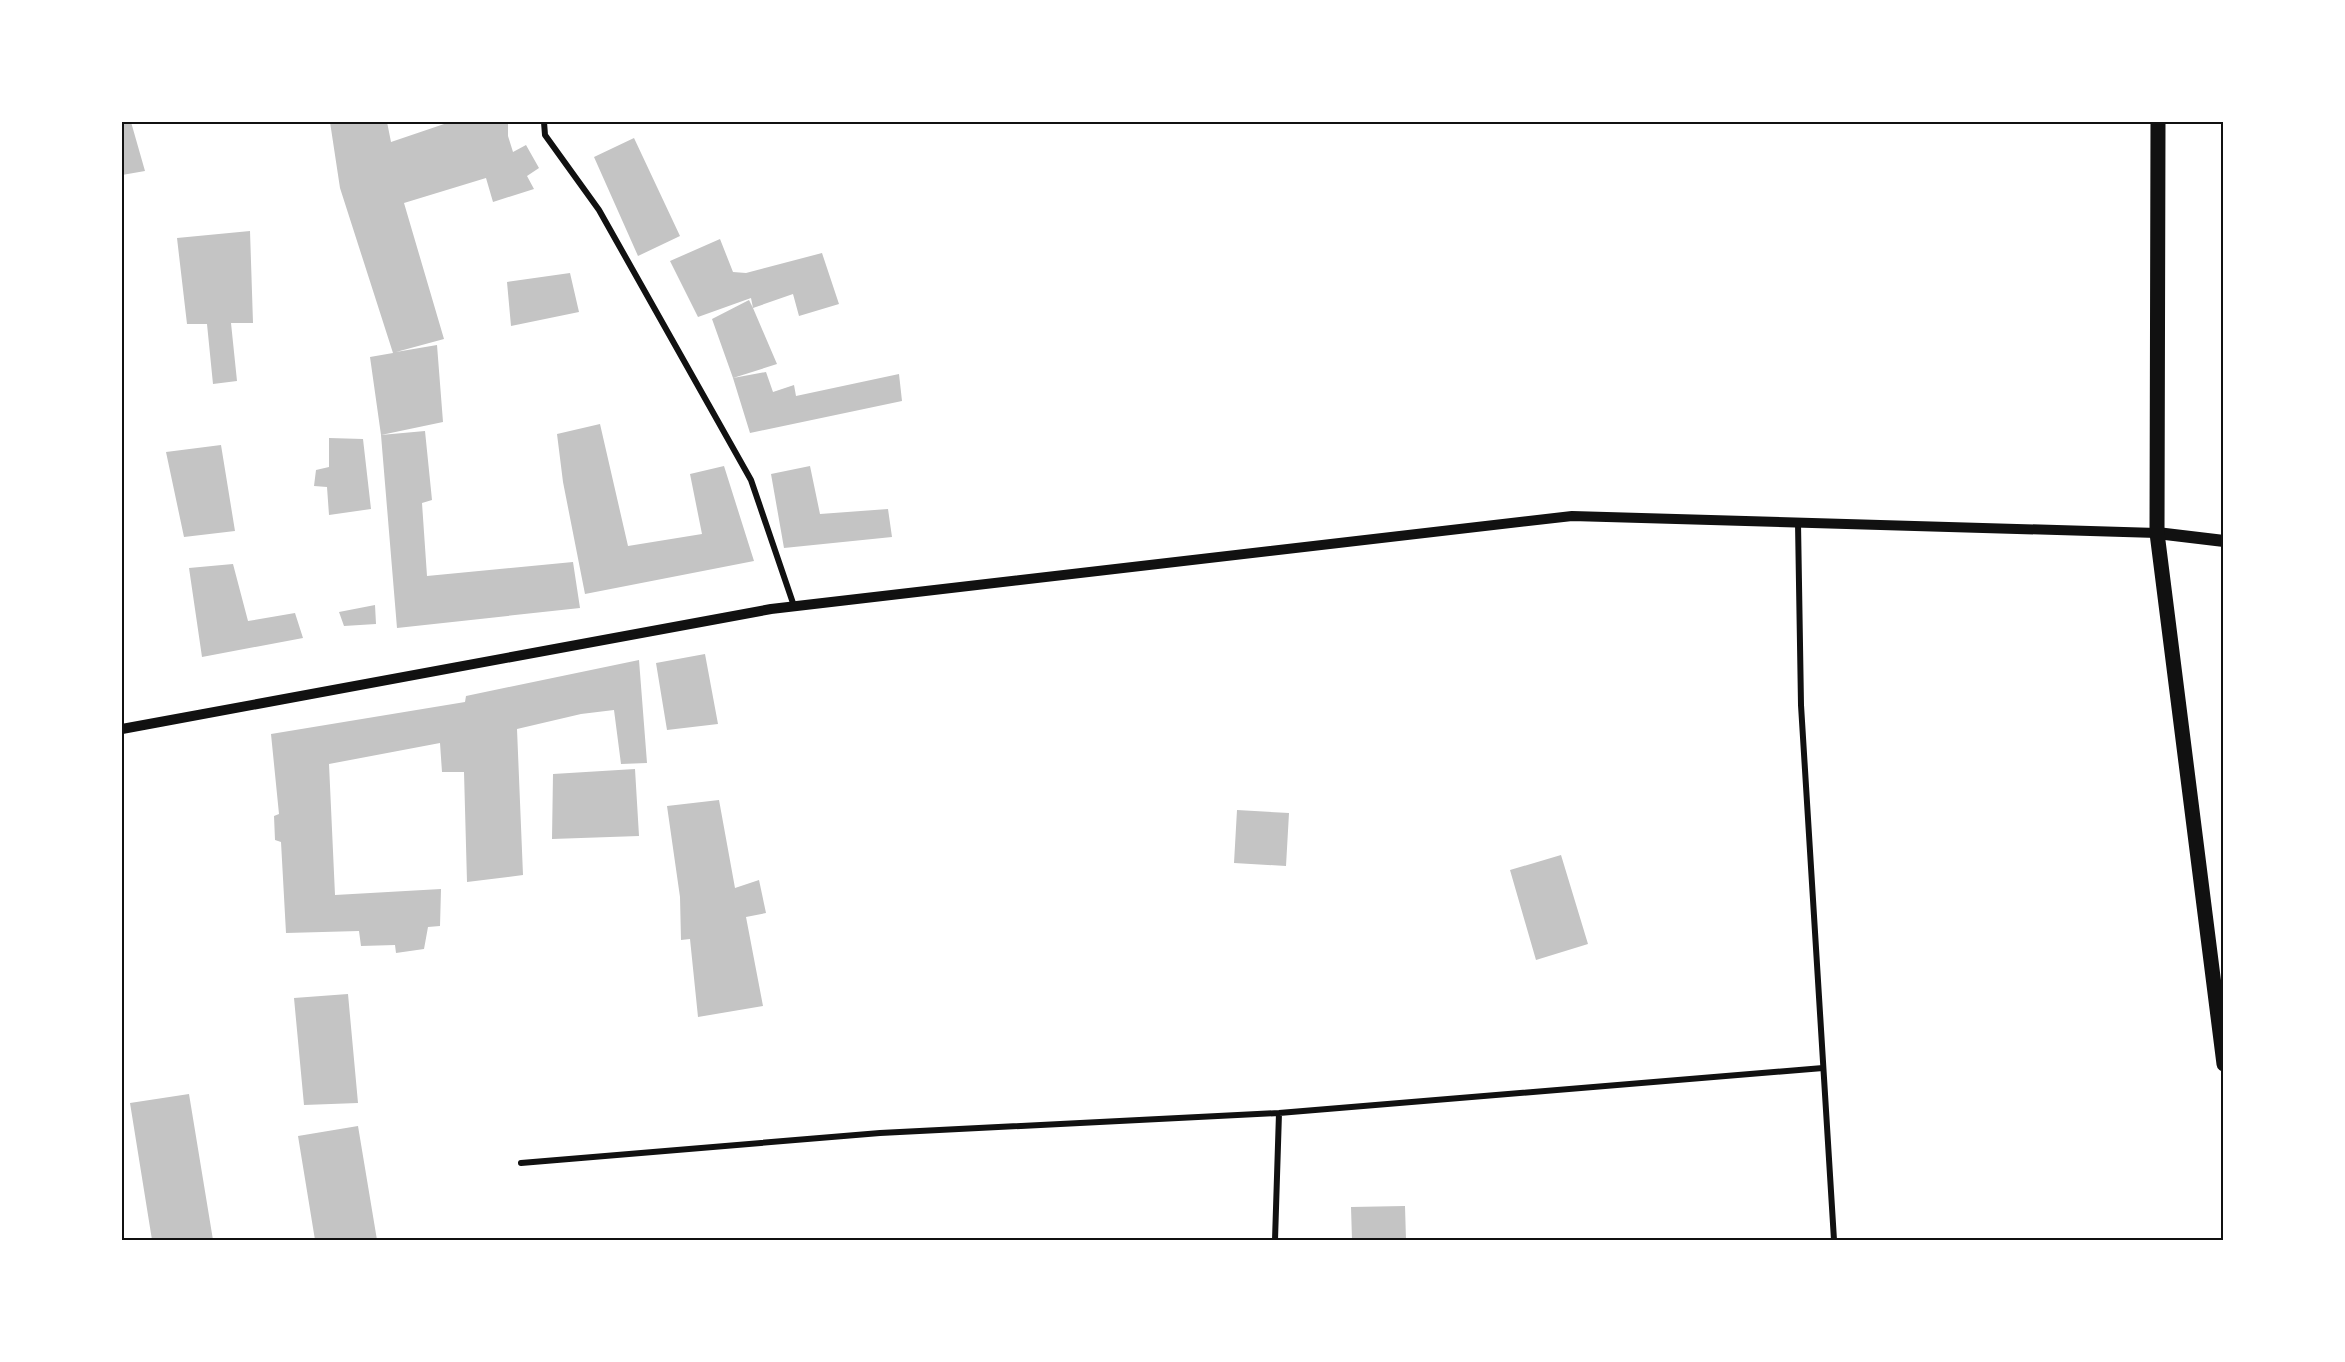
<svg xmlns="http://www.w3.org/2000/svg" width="2345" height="1362" font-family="'Public Sans',sans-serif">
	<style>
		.building { fill: #c4c4c4 }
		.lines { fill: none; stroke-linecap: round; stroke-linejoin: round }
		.minor { stroke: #111; stroke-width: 6 }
		.tertiary { stroke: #111; stroke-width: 10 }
		.secondary { stroke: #111; stroke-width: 12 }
		.primary { stroke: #111; stroke-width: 15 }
		.neatline { fill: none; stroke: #111; stroke-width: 2 }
	</style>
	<rect width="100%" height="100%" fill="#fff"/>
	<path class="building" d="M122,122H131L145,171L122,175Z
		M330,122H387L391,142L450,122H508V136L513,152L526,145L539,168L527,176L534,189L493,202L486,178L404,203L444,339L396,352L437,345L443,422L381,435L370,357L393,353L340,188Z
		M634,138L680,236L638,256L594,157Z
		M250,231L253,323H231L237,381L213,384L207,324H187L177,238Z
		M720,239L733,272L746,273L822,253L839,304L799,316L793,294L753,308L777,364L733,378L712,319L749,300L753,308L751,298L698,317L670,261Z
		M570,273L579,312L511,326L507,282Z
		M766,372L773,392L794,385L796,396L899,374L902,401L750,433L733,378Z
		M600,424L628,546L702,534L690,474L724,466L754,561L585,594L563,482L557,434Z
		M425,431L432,500L422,503L427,576L573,562L580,608L397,628L381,435Z
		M329,438L363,439L371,509L329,515L327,487L314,486L316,470L329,467Z
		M221,445L235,531L184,537L166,452Z
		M810,466L820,514L888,509L892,537L784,548L771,474Z
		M233,564L248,621L295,613L303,638L202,657L189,568Z
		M375,605L376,624L344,626L339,612Z
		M705,654L718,724L667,730L656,663Z
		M639,660L647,763L621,764L614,710L581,714L517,729L523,875L467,882L464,772H442L440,743L329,764L335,895L441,889L440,926L428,927L424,949L396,953L395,945L361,946L359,931L286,933L281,842L275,840L274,816L279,814L271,734L465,702L466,696Z
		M635,769L639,836L552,839L553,774Z
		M719,800L735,888L759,880L766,913L746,917L763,1006L698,1017L690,939L681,940L680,897L667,806Z
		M1237,810L1289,813L1286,866L1234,863Z
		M1561,855L1588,944L1536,960L1510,870Z
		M348,994L358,1103L304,1105L294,998Z
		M189,1094L213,1240H152L130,1103Z
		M358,1126L377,1240H315L298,1136Z
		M1405,1206L1406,1240H1352L1351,1207Z"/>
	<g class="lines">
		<path class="minor" d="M544,122L545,135L599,210L751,480L794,606
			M1798,523L1801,705L1834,1240
			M521,1163L880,1133L1279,1113L1823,1068
			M1275,1240L1279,1113"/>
		<path class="tertiary" d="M122,729L771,609L1572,516L2157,533"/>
		<path class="secondary" d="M2157,533L2224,541"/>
		<path class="primary" d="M2158,122L2157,533L2224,1064"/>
	</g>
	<rect width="2345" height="1362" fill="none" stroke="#ffffff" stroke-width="246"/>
	<rect x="123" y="123" width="2099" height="1116" class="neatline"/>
</svg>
